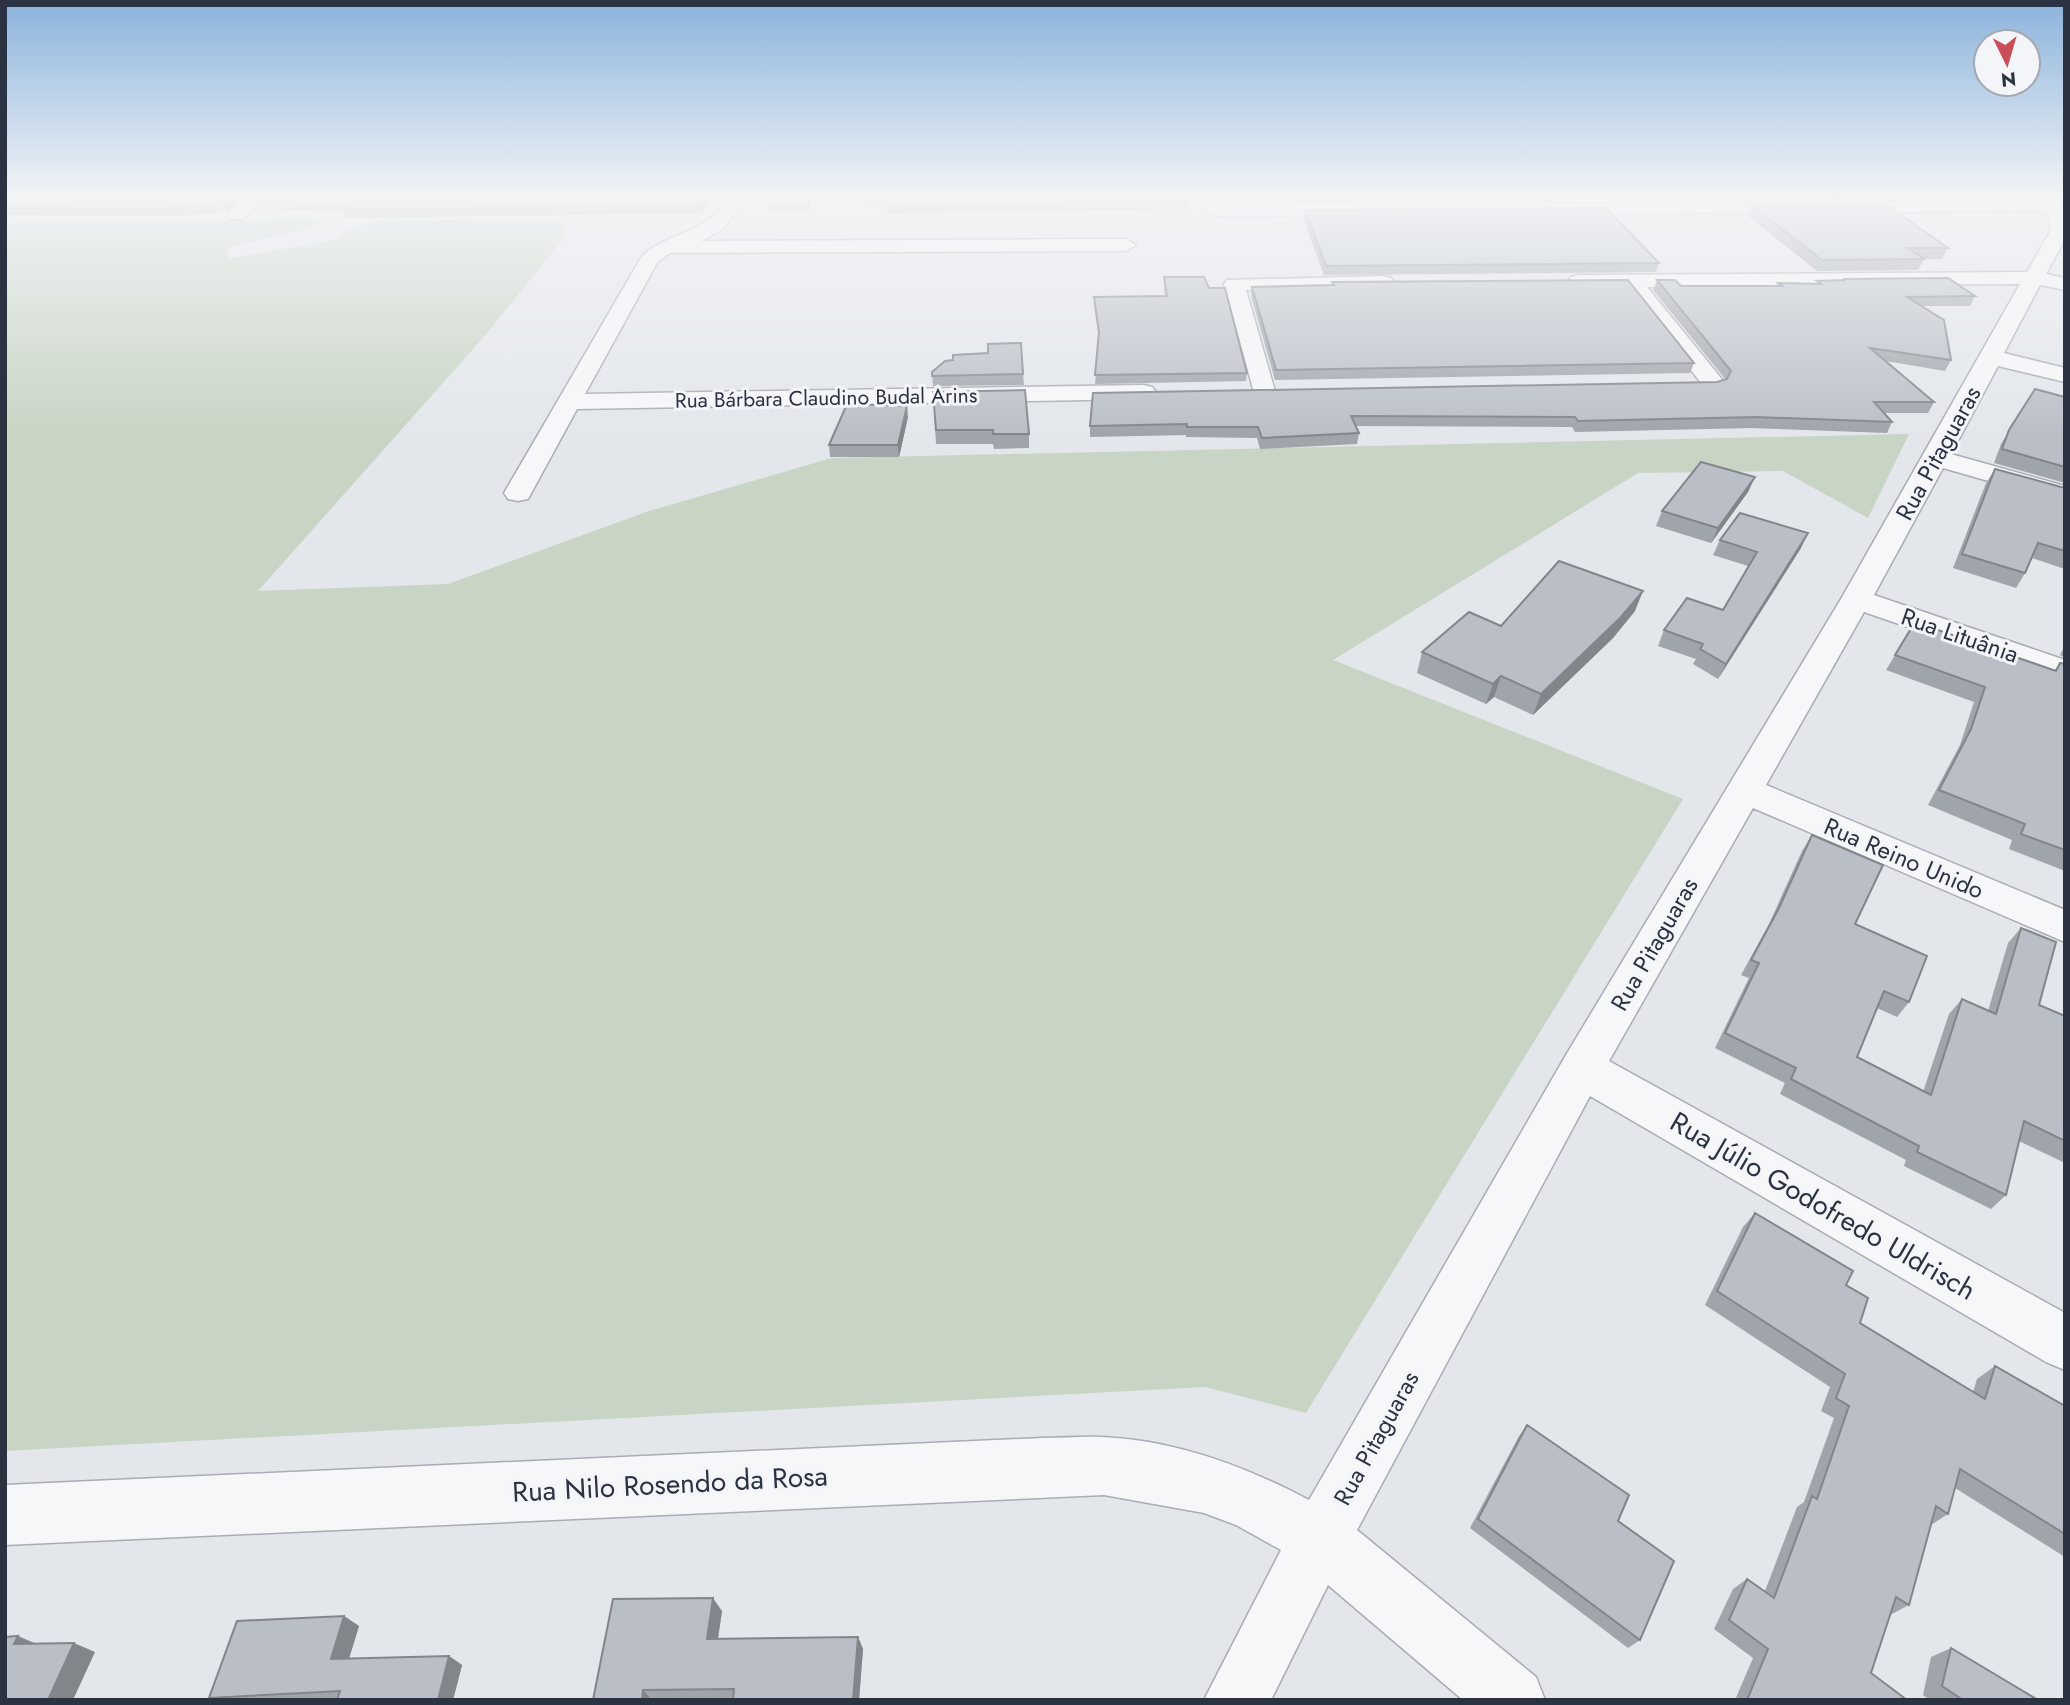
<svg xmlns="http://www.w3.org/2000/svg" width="2070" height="1705" font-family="Jost,sans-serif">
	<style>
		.green { fill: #c8d4c4 }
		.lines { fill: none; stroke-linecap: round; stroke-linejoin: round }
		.minor-casing { stroke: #a8acb5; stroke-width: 3 }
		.minor { fill: #f6f7f9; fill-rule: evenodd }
		.wall { fill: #a0a4ab }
		.shaded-wall { fill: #82868b }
		.building { fill: #babfc7; stroke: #82868b; stroke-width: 2 }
		.labels { text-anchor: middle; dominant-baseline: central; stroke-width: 6; stroke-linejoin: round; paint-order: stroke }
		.far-street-label { font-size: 21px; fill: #2b3242; stroke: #f3f5f8 }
		.street-label { font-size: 24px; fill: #2b3242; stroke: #f3f5f8 }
		.near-street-label { font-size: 28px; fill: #2b3242; stroke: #f3f5f8 }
	</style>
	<rect width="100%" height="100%" fill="#e3e6eb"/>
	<path class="green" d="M323,219L311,228L229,247L227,259L334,240L351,228L383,220H562L566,236L481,340L258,591L448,584L649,511L832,458L1909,434L1868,518L1783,471L1638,473L1333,660L1683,799L1306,1413L1205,1387L5,1451V223Z"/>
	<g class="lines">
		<g class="minor-casing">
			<path id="minor" d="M250,196H270L243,219H229L227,215Z
				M729,196H747L723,229L701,241L1126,239L1136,245L1126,251L670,253L657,263L585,394L1144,385L1152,387L1156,392L1152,397L1144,399L577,409L528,499L518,501L508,499L504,493L642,256C675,228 703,238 729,196Z
				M1203,196H1221L1224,205H1358L1367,210L1358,215L1216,216L1207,211Z
				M2032,196H2051L2065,209V239L2046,274L2065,278V290L2040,285L2004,353L2065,368V382L1998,366L1951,454L2065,486V503L1943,468L1874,595L2065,660V681L1864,612L1766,785L2065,910V942L1753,808L1609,1061L2065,1313V1370L2046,1362L1590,1096L1357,1530L1536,1677L1545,1700H1463L1328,1585L1271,1700H1204L1281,1550L1236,1525L1204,1513L1104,1495L5,1545V1485L1042,1438C1062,1438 1082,1436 1102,1437C1174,1440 1245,1466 1309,1500L1566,1055L1841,599L2020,284L1647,287L1725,383L1721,388H1705L1626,287H1578L1571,285L1568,281L1571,277L1578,275L2027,272L2051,230L2047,211L1555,214L1546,209L1555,204L2036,201Z
				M1384,276L1391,278L1394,282L1391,286L1246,290L1275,391L1271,396L1263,398L1255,396L1224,284L1227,280Z"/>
		</g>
		<use href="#minor" class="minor"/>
	</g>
	<path class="wall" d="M247,196L229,210H219L214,214L163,216L7,215L5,212V206Z
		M263,196H726L723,200H709L701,213L345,218L343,211L258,209L255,202Z
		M747,196H812L808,212H769L768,205L769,199H748Z
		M861,196H1202L1201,198H1188L1189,201V209L887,213L886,205L862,206Z
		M1223,196H1590L1589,201L1297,202L1296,198H1224Z
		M1722,196H1860L1859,199L1727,200Z
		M1751,205L1948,248L1942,259H1924L1918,270L1817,271L1747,215Z
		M1305,210L1659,263L1656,272L1324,275L1303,218Z
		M1164,277L1247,373L1246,381L1095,384L1099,339L1094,306V297L1165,296L1164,285Z
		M1843,279L1975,296L1970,306H1922L1951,360L1945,371L1886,361L1934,402L1928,413H1884L1892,422L1887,433L1751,428L1575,432L1572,427L1356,426L1359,433L1357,444L1260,449L1257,438L1186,437V435L1090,437V426L1717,382L1726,380L1653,290L1657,280L1681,286H1777L1778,283L1816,284L1817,281H1842Z
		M1332,282L1694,363L1690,373L1275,380L1251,296L1252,287L1332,285Z
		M932,372L1023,374L1024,385L933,386Z
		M2035,389L2065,397V483L1994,463L2001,444Z
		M933,392L1029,434V448L994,449L993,444H936Z
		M908,417L899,457H830L829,445Z
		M1995,469L2065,488V569L2032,558L2025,573L2016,588L1953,568L1986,483Z
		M1755,477L1748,492L1711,543L1656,526L1662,511Z
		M1720,540L1801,548L1718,679L1693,664L1696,659L1658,646L1664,630L1723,610L1748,566L1713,555Z
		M1635,611L1613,638L1533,715L1494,697L1486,704L1417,673L1422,652L1501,626Z
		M1915,622L2054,671L2060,663L2065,664V871L2009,849L2012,840L1928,805L1960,745L1974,702L1886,670Z
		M2065,645V658L2060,655Z
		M1812,835L1855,924L1909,1002L1897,1017L1877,1008L1857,1057L1923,1092L1949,1014L1962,999L1988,1011L2008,943L2021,928L2039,1005L2065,1016V1163L2019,1141L2006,1195L1991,1209L1904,1166L1906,1160L1780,1094L1785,1083L1715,1048L1749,978L1741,975L1769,924L1802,851Z
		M1755,1213L1846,1285L1860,1323L1973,1392L1977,1379L1995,1366L2065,1406V1557L1955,1488L1948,1514L1931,1525L1909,1605L1890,1615L1871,1673L1907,1700H1735L1753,1658L1714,1629L1733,1589L1747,1579L1765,1591L1797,1507L1804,1502L1834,1418L1821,1411L1830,1387L1705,1305L1743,1227Z
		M1527,1425L1618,1521L1640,1640L1628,1648L1470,1528L1519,1436Z
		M722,1611L718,1639L858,1637L863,1649L859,1700H593Z
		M344,1616L359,1626L349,1659L449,1656L462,1665L453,1700H214L209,1698Z
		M1951,1648L2038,1700H1930L1923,1695L1931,1657Z"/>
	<path class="shaded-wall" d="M234,196H247L229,210L226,202Z
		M706,196H708L709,200L701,213L700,206Z
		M810,196H812L808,212V204Z
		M216,202L219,210L214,214L211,206Z
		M907,406L908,417L899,457L898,445Z
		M1755,477L1748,492L1711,543L1718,528Z
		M1808,533L1801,548L1718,679L1726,664Z
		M1643,591L1635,611L1613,638L1533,715L1541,694Z
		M1501,676L1494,697L1486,704L1493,684Z
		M713,1598L722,1611L716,1651L707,1639Z
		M344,1616L359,1626L346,1668L331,1659Z
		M18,1636L39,1645L14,1644Z
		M858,1637L863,1649L859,1700H853Z
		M74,1643L95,1652L73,1700H48Z
		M449,1656L462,1665L453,1700H438Z
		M643,1690L652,1700H642Z"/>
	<path class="building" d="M22,196H234L226,202H216L211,206L160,209L5,208V206Z
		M263,196H706L700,206L342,210L350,204L255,202Z
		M770,196H810L808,204L768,205Z
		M861,196H1188L1189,201L886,206L888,198H861Z
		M1885,204L1948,248H1908L1924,259L1822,260L1751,205Z
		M1606,208L1659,263L1326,266L1305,210Z
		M1164,277H1204L1209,288H1225L1247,373L1095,375L1099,332L1094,297L1167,296Z
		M1948,278L1975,296L1907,297L1944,320L1951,360L1870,348L1934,402H1874L1892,422L1756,417L1578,421L1575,417L1351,416L1359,433L1262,438L1258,427H1187V424L1090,426L1093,393L1717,382L1727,379L1731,371L1657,280H1675L1681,286H1782L1778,283L1821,284L1817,281L1846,280L1843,279Z
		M1628,280L1694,363L1276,370L1252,287L1334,285L1332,282Z
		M1021,343L1023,374L932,376V372L945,361L953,360V355L988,353V344Z
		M2035,389L2065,397V467L2002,449L2009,430Z
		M1025,390L1029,434H993V430H936L933,392Z
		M847,404L907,406L898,445H829Z
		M1701,462L1755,477L1718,528L1662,511Z
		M1995,469L2065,488V551L2038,543L2025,573L1962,554Z
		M1740,513L1808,533L1726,664L1700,649L1703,644L1664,630L1687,598L1723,610L1757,552L1720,540Z
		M1559,561L1643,591L1621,617L1541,694L1501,676L1493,684L1422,652L1469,612L1501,626Z
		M1915,622L2056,671L2060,663L2065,664V850L2021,834L2025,824L1939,790L1971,729L1985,687L1895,655Z
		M1812,835L1883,865L1855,924L1927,956L1909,1002L1884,991L1857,1057L1931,1095L1962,999L1996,1014L2021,928L2056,942L2039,1005L2065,1016V1141L2024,1121L2006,1195L1917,1152L1919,1146L1791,1079L1796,1068L1725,1033L1759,963L1751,960L1779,908Z
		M1755,1213L1853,1271L1846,1285L1868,1298L1860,1323L1985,1399L1995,1366L2065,1406V1534L1960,1469L1948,1514L1936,1506L1909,1605L1896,1597L1871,1673L1907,1700H1747L1768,1649L1729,1620L1747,1579L1774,1598L1812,1496L1817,1499L1849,1406L1836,1398L1845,1374L1717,1291Z
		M1527,1425L1629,1495L1618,1521L1674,1561L1640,1640L1478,1519Z
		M713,1598L707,1639L858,1637L853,1700H733L734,1689L643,1690L642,1700H593L613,1599Z
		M344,1616L331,1659L449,1656L438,1700H337L340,1691L209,1698L237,1621Z
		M18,1636L14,1644L74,1643L48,1700H5V1637Z
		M1951,1648L2038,1700H1963L1942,1686Z"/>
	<linearGradient id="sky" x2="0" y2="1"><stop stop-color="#8bb3dc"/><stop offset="0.45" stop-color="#f2f4f6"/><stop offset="1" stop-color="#f2f4f6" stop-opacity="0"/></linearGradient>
	<rect width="2070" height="435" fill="url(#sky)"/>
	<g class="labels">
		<g class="far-street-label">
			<text transform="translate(826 398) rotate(-1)">Rua Bárbara Claudino Budal Arins</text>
		</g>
		<g class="street-label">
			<text transform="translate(1938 453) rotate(-61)">Rua Pitaguaras</text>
			<text transform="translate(1960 635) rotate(19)">Rua Lituânia</text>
			<text transform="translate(1904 858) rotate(23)">Rua Reino Unido</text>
			<text transform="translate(1654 944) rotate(-60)">Rua Pitaguaras</text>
			<text transform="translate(1376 1438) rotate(-61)">Rua Pitaguaras</text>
		</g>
		<g class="near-street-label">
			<text transform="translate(1823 1206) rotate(30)">Rua Júlio Godofredo Uldrisch</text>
			<text transform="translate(670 1484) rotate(-3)">Rua Nilo Rosendo da Rosa</text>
		</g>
	</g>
	<rect width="2070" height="1705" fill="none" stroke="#2b3242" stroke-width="14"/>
	<g transform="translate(2007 63) rotate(175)"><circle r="33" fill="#f3f5f8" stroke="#a3a7af" stroke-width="2"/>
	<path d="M0-5L12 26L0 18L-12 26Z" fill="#ca4e5a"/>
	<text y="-10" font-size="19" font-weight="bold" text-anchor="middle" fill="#2b3242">N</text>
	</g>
</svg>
